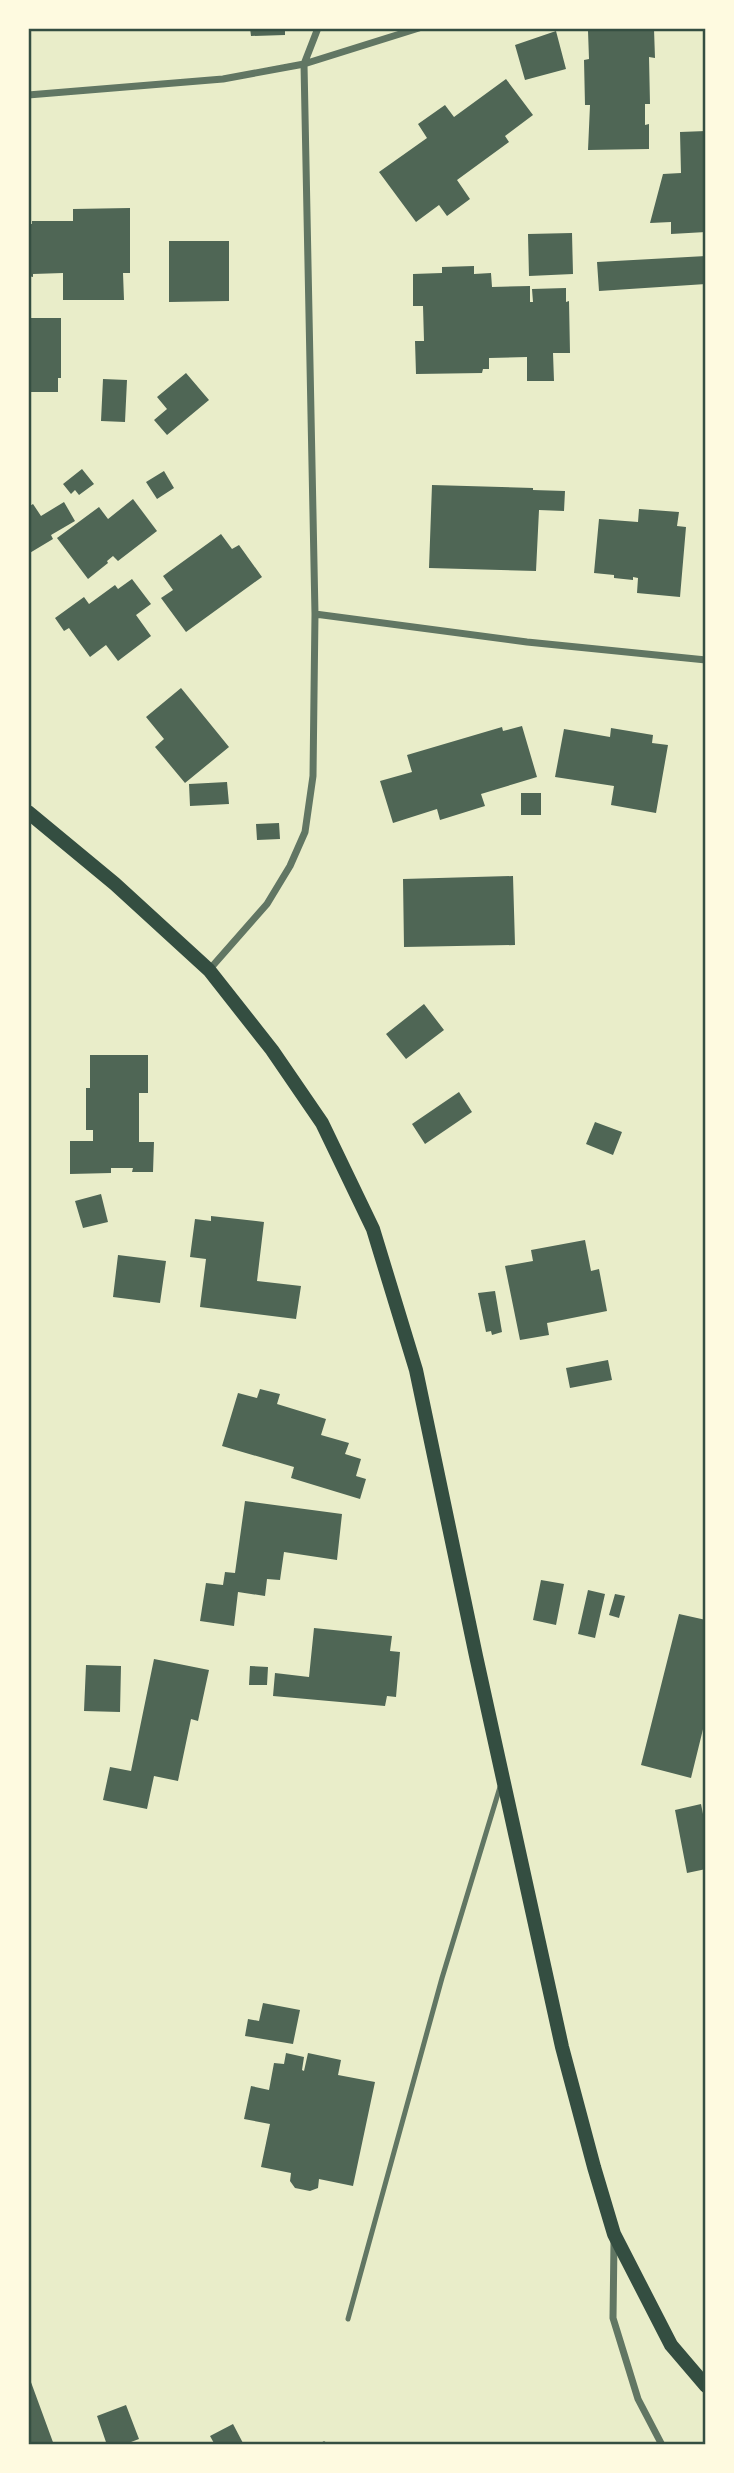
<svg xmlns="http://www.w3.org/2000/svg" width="734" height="2473" font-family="'Archivo Narrow',sans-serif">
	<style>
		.building { fill: #4f6655 }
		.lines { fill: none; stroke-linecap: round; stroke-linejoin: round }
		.service { stroke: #617663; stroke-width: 5 }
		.minor { stroke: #617663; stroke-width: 7 }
		.secondary { stroke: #344e41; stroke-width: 14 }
		.neatline { fill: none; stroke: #344e41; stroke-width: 2.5 }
	</style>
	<rect width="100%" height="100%" fill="#e9edc9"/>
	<path class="building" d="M250,28H285V35L251,36Z
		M654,29L655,58L649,57L650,104H645V125L649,124V149L588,150L590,105H585L584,60L589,59L588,31Z
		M556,31L566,69L525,80L515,45Z
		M506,79L533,115L505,136L509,142L457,180L470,199L447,216L439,205L416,222L379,172L427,138L418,124L445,105L454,117Z
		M706,131V232L671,234V222L650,223L663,174L681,173L680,132Z
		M130,208V273H123L124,300H63V273L33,274V277L28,276V224H32V221H73V209Z
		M572,233L573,274L529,276L528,234Z
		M169,241H229V301L169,302Z
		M706,256V284L599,291L597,262Z
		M474,266V274L491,273L492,287L530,286V302H533L532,289L566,288V302L569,301L570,353H553L554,381H527V357L489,358V369H483L482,373L416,374L415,341H424L423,306H413V274L442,273V267Z
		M28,318H61V378H58V392H28Z
		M186,373L209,400L167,435L154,420L167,409L157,397Z
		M103,379L127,380L125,422L101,421Z
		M82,469L94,484L79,495L75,490L71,494L63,484Z
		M164,471L174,488L157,499L146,482Z
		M432,485L533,488V490L565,491L564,511L539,510L536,571L429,568Z
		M133,499L157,531L118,561L113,556L107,561L108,563L88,579L57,538L99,507L108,519Z
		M64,502L75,521L51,535L53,539L28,554V507L33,504L41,516Z
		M639,509L679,512L677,526L686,527L680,597L637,593L638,578L633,577V580L614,578V575L594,573L599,519L638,522Z
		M221,534L232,549L239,545L262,577L186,632L161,598L173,590L163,576Z
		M132,579L151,604L136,615L151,636L118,661L106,645L90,657L69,628L64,631L55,618L84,597L89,604L115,585L118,589Z
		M181,688L229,747L185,783L155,747L164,739L146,717Z
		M522,726L537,777L481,794L485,806L440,820L437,809L393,823L380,781L412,772L407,755L502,727L503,731Z
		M611,728L653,735L652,743L668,745L656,813L611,805L614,786L555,777L564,729L610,737Z
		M227,782L229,804L190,806L189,784Z
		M521,793H541V815H521Z
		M279,823L280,839L257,840L256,824Z
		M513,876L515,945L404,947L403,879Z
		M424,1004L444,1030L406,1059L386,1034Z
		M90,1055H148V1093H139V1142H154L153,1172H132L133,1168H111V1173L70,1174V1141H93V1130H86V1088H90Z
		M459,1092L472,1112L425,1144L412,1124Z
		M595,1122L622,1132L613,1155L586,1144Z
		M101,1194L108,1222L83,1228L75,1201Z
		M211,1216L264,1222L257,1281L301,1286L296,1319L200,1307L206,1259L190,1257L195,1219L211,1221Z
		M585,1240L591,1271L599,1269L607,1311L547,1323L549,1335L520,1340L505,1266L533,1261L531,1250Z
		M118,1255L166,1261L160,1303L113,1297Z
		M495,1291L502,1332L492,1335L491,1331L486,1332L478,1293Z
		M608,1360L612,1380L570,1388L566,1368Z
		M260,1389L280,1394L277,1404L326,1419L321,1435L349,1443L345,1454L361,1459L356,1476L366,1479L360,1499L291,1478L294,1467L222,1446L238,1393L257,1398Z
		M245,1501L342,1514L337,1560L284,1552L280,1580L267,1579L265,1596L238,1592L234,1626L200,1621L206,1583L223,1585L225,1572L235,1573Z
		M541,1580L564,1584L556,1625L533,1620Z
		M588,1590L605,1594L595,1638L578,1634Z
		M615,1594L625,1596L619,1618L609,1615Z
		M679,1614L706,1620V1717L691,1778L641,1765Z
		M314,1628L392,1636L390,1651L400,1652L396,1697L387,1696L385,1706L273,1696L275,1673L309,1677Z
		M154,1659L209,1670L198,1721L191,1719L178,1781L154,1776L147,1809L103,1800L110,1767L131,1771Z
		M86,1665L121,1666L120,1712L84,1711Z
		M250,1666L268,1667L267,1685H249Z
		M701,1804L706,1829V1869L687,1873L675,1810Z
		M263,2003L300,2010L293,2044L245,2036L248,2019L259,2021Z
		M286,2053L304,2057L302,2070L304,2071L308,2053L341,2060L338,2075L375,2082L353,2186L319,2179L318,2188L310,2191L295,2188L290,2181L291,2173L261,2167L270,2124L244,2119L251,2086L269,2090L274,2063L284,2064Z
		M28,2374L54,2445H28Z
		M126,2405L139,2439L123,2445H107L97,2416Z
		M233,2424L244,2445H215L210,2436Z"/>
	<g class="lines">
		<path class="service" d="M348,2319L442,1978L500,1787
			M323,2445L324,2444"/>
		<path class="minor" d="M28,95L223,79L304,64L419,28
			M315,614L527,642L706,660
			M209,970L267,904L290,866L305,832L313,776L315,614L304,64L318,28
			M614,2242L613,2318L638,2399L662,2445"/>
		<path class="secondary" d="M28,812L115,884L209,970L272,1050L322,1123L373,1229L416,1370L476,1656L562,2047L594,2167L614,2234L671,2345L706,2386"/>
	</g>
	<rect width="734" height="2473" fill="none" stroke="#fefae0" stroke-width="60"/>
	<rect x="30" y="30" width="674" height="2413" class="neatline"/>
</svg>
